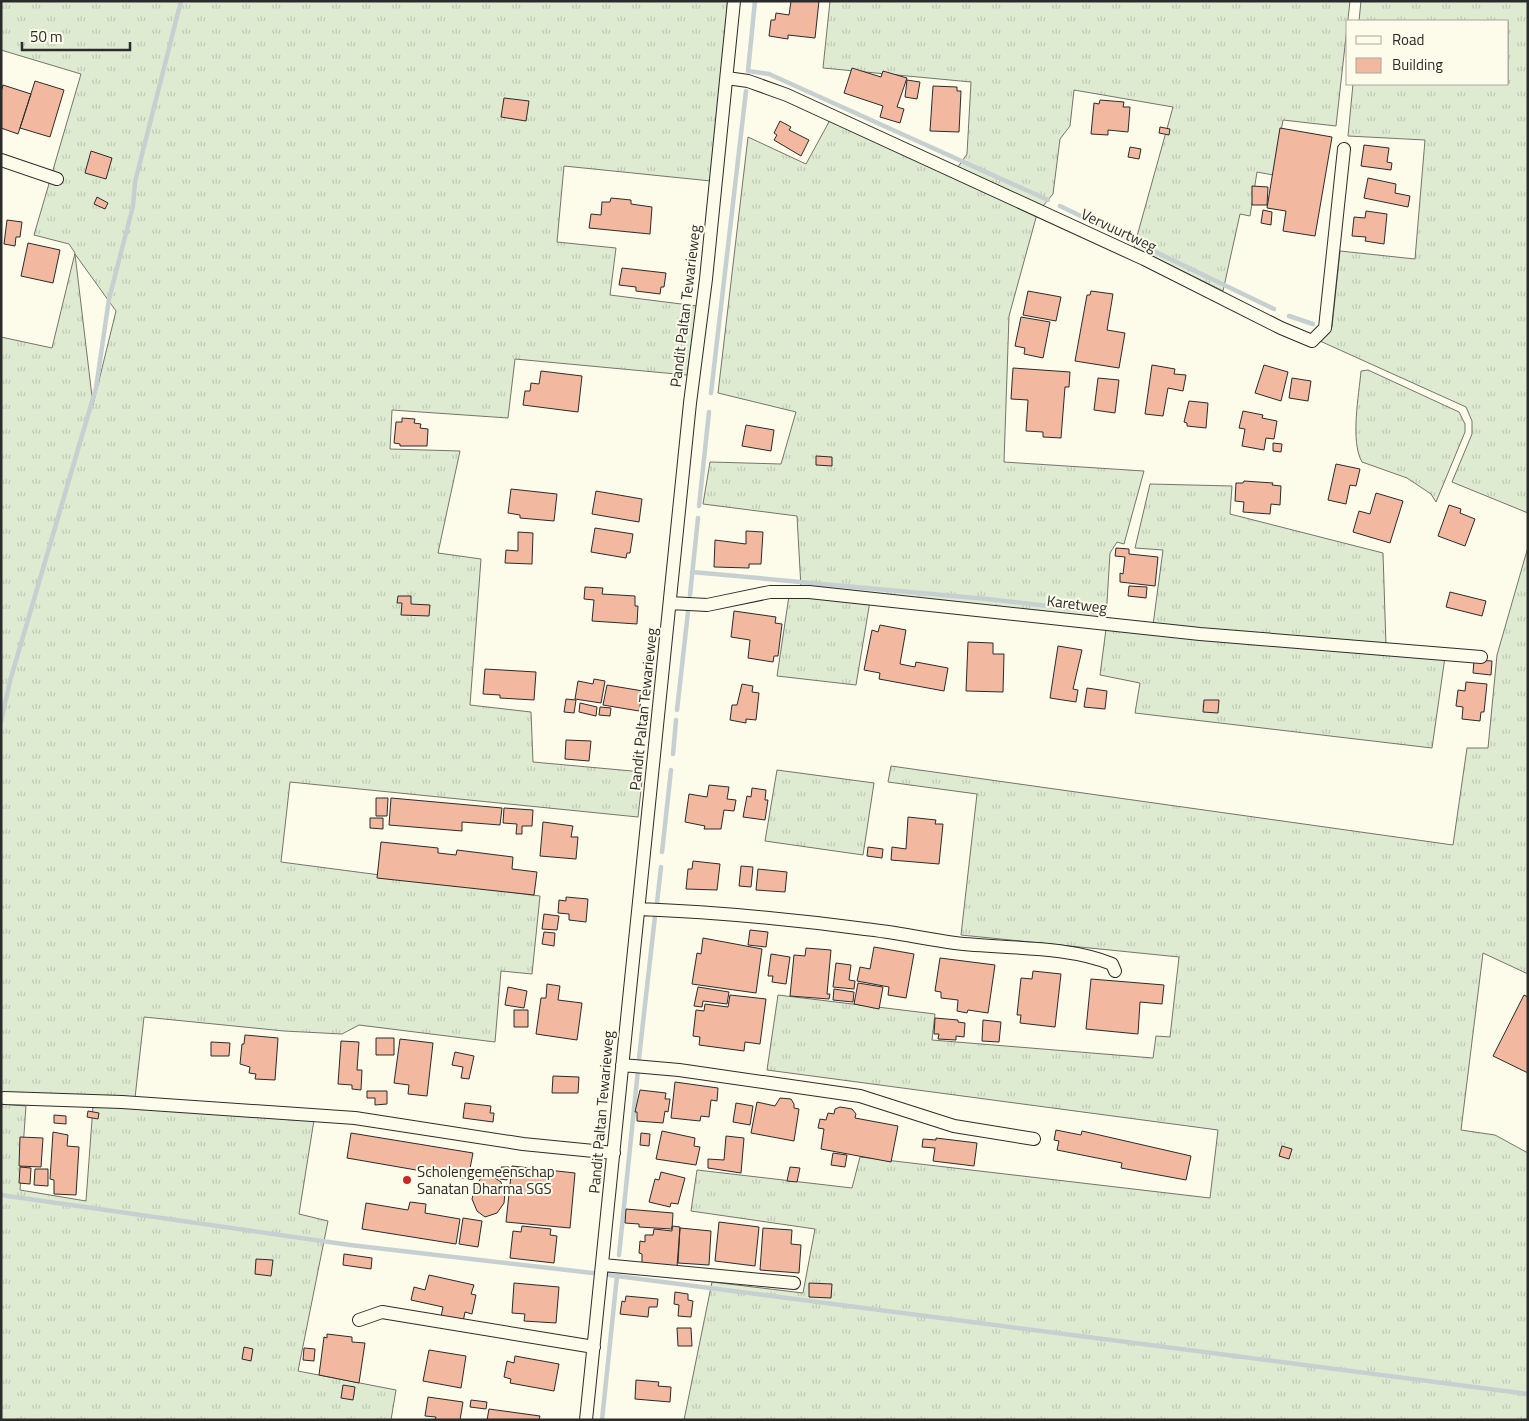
<svg xmlns="http://www.w3.org/2000/svg" width="1529" height="1421" font-family="'Titillium Web',sans-serif">
	<style>
		.grass { fill: url(#grass-tufts); stroke: #74746e; fill-rule: evenodd }
		.lines { fill: none; stroke-linecap: round; stroke-linejoin: round }
		.stream { stroke: #c7d0d0; stroke-width: 4.5 }
		.building { fill: #f2b8a0; stroke: #2b2b2b }
		.street-casing { stroke: #2b2b2b; stroke-width: 14 }
		.street { stroke: #fdfbea; stroke-width: 12 }
		.poi-dot { fill: #c62828; stroke: #fdfbea; stroke-width: 2 }
		.labels { text-anchor: middle; dominant-baseline: central; stroke-width: 4; stroke-linejoin: round; paint-order: stroke }
		.street-label { font-size: 15px; fill: #2b2b2b; stroke: #fdfbea }
		.poi-label { font-size: 15px; fill: #2b2b2b; stroke: #fdfbea; text-anchor: start }
	</style>
	<defs>
		<pattern id="grass-tufts" width="24" height="20" patternUnits="userSpaceOnUse" patternTransform="scale(1.25)"><rect width="24" height="20" fill="#deebd1"/><path d="M3 7l-1-3M5 7V3M7 7l1-3M15 17l-1-3M17 17v-4M19 17l1-3" fill="none" stroke="#bfcab4"/></pattern>
	</defs>
	<rect width="100%" height="100%" fill="#fdfbea"/>
	<path class="grass" d="M1,1H729L711,181L564,166L557,242L616,248L610,295L697,306L687,375L515,359L508,418L392,410L390,449L460,451L438,553L481,559L470,705L531,712L533,762L643,772L638,817L290,782L281,862L540,896L532,974L501,971L495,1042L359,1025L342,1034L284,1031L144,1017L135,1098L1,1093V337L52,348L75,253L69,244L34,235L81,74L1,50ZM75,254L116,311L93,405Z
		M830,1H1350L1336,126L1283,120L1273,175L1257,172L1250,216L1240,214L1223,291L1134,247L1173,107L1074,90L1070,126L1060,139L1053,194L1043,206L958,167L967,154L971,82L823,68Z
		M1361,1H1528V513L1452,482L1472,434V421L1466,407L1320,341L1332,327L1340,251L1415,259L1425,140L1348,136L1353,84H1508V21H1359Z
		M830,120L1037,214L1009,316L1004,462L1144,471L1124,544L1117,542L1110,553L1106,619L801,588L797,516L703,504L710,462L781,464L796,412L718,393L748,137L806,164Z
		M1368,370L1459,412L1465,424V432L1436,502L1431,494L1407,478L1362,462C1350,441 1359,395 1361,371Z
		M1150,484L1232,486L1230,514L1383,553L1386,646L1153,625L1163,550L1135,548Z
		M1528,547V974L1483,953L1461,1130L1495,1135L1528,1153V1420H684L712,1282L803,1293L815,1229L691,1211L697,1170L852,1188L860,1157L1210,1198L1218,1130L767,1070L778,995L935,1014L932,1040L1153,1058L1156,1036L1170,1037L1179,957L961,935L977,794L888,782L891,766L1453,845L1467,748H1488L1497,655Z
		M789,596L870,601L856,685L777,676Z
		M1106,629L1445,657L1432,748L1135,713L1140,683L1100,675Z
		M777,770L874,783L863,855L765,841Z
		M1,1104L26,1106L20,1190L86,1201L93,1106L314,1120L299,1214L328,1221L298,1371L396,1390L391,1420H1Z"/>
	<g class="lines">
		<path class="stream" d="M755,1L748,71L769,74L1048,200
			M1060,206L1274,309
			M1289,316L1313,324
			M711,393L746,91
			M699,506L709,412
			M692,572L987,599L1100,612
			M690,595L698,518
			M677,710L688,612
			M1,722L10,681L96,388L109,299L133,206L135,182L181,1
			M673,754L676,720
			M662,852L671,770
			M657,903L661,867
			M639,1058L655,916
			M1,1195L350,1245L593,1273
			M619,1255L638,1070
			M609,1275L1528,1394
			M602,1420L617,1276"/>
	</g>
	<path class="building" d="M791,1H819L815,38L788,35V39L769,36L771,20H775L776,13L789,15Z
		M852,68L881,77L883,71L907,78L897,107L904,109L900,123L880,117L883,106L844,93Z
		M907,80L920,82L917,99L905,97Z
		M35,81L64,90L50,137L20,128Z
		M3,85L31,94L18,134L1,128V92Z
		M933,86L957,87V91H961L959,132L930,131Z
		M504,98L529,101L526,121L501,117Z
		M1100,100L1124,102L1123,107H1130L1128,132L1108,130V135L1091,134L1094,103L1099,104Z
		M780,121L791,127L789,130L809,140L801,156L774,140L777,135L774,133Z
		M1160,127L1170,129L1169,135L1159,133Z
		M1280,128L1332,137L1315,236L1283,231L1286,211L1267,208Z
		M1364,145L1389,148L1387,162L1392,163L1391,170L1361,166Z
		M1130,147L1141,149L1139,159L1128,157Z
		M91,151L112,158L106,179L85,173Z
		M1368,178L1396,184L1395,193L1410,196L1408,207L1364,198Z
		M1252,186L1268,187L1267,205H1252Z
		M97,197L108,203L105,209L94,204Z
		M611,198L631,200V204L652,207L650,234L589,228L591,214L601,215L602,202H610Z
		M1263,210L1272,212L1271,225L1261,223Z
		M1366,211L1387,214L1384,244L1365,241L1366,237L1352,236L1354,217L1365,218Z
		M7,220L22,222L20,237H16L15,246L4,244Z
		M28,243L60,250L53,283L21,276Z
		M622,268L666,273L664,287H661L660,294L636,291V287L619,285Z
		M1028,291L1061,297L1056,321L1023,315Z
		M1091,291L1113,294L1107,330L1125,333L1119,368L1075,361L1087,295H1090Z
		M1021,317L1050,322L1043,358L1024,354L1025,348L1015,346Z
		M1152,365L1175,369L1174,374L1186,375L1183,391L1168,388L1163,416L1145,414Z
		M1264,365L1288,372L1281,401L1255,393Z
		M1013,368L1070,372L1069,387H1065L1061,438L1043,437V432L1026,431L1028,400L1011,399Z
		M541,371L582,376L578,412L523,405L525,391H530L531,383L539,384Z
		M1098,378L1119,380L1115,413L1094,410Z
		M1292,378L1311,381L1308,401L1289,398Z
		M1189,401L1208,403L1206,428L1187,426V423L1184,422Z
		M1243,411L1263,415L1262,418L1277,421L1274,439L1266,438L1264,450L1242,446L1245,429L1239,428Z
		M402,418L415,419L414,423L421,424L420,428L428,429L427,446H400V444L394,443L396,422H402Z
		M746,425L774,430L771,451L742,446Z
		M1273,443L1282,444L1281,452L1273,451Z
		M816,456L832,457V466L816,465Z
		M1336,464L1360,469L1356,486L1350,485L1346,504L1328,500Z
		M1244,481L1273,483L1272,485L1281,486L1280,505L1271,504L1270,514L1243,512L1244,502L1235,501L1236,483H1243Z
		M511,489L557,494L554,521L520,518V515L508,513Z
		M596,491L642,499L639,522L592,514Z
		M1376,493L1403,501L1390,543L1353,532L1359,511L1370,514Z
		M1449,505L1461,509L1460,513L1475,519L1465,546L1438,536Z
		M595,528L633,534L630,553H627L626,558L591,552Z
		M746,531L763,532L761,564H749V568L714,567L715,540L746,544Z
		M518,532L533,533L532,564L505,563L506,550L518,551Z
		M1116,548L1129,549V554L1158,557L1155,586L1120,582V573L1123,574L1125,557L1115,556Z
		M1129,586L1147,587L1146,598L1128,596Z
		M585,587L603,588L602,594L635,596V606H638L637,624L592,621L594,600L584,599Z
		M1450,592L1486,601L1482,616L1446,607Z
		M398,596H411V604L430,605L429,616L401,615L402,603H397Z
		M734,611L776,617L775,623L782,624L778,656H774L773,662L748,658L750,640L731,637Z
		M880,625L906,630L900,664L915,667L916,662L948,668L944,691L879,679L880,673L864,670L872,630L878,632Z
		M968,642L993,643V654H1004L1003,692L966,691Z
		M1058,646L1082,650L1073,689L1078,690L1076,702L1050,698Z
		M1474,660L1492,661L1491,675L1473,673Z
		M485,669L536,672L534,700L500,698V695L483,694Z
		M594,679L605,681L601,703L575,699L578,681L593,684Z
		M1466,682L1487,684L1484,712H1481L1480,721L1462,719L1463,707L1456,706L1458,690L1465,691Z
		M742,684L753,686L752,692L759,693L756,720L746,719V723L730,720L732,705H737Z
		M607,685L643,691L639,711L603,705Z
		M1087,688L1107,691L1105,709L1084,707Z
		M566,699L576,700L574,713L564,712Z
		M1204,700H1219L1218,713L1203,712Z
		M580,703L597,707L596,716L579,712Z
		M600,707L611,708L610,716L599,715Z
		M566,740L591,741L589,761L565,759Z
		M709,785L729,787L727,799L736,800L734,811L724,810L721,829H704L705,826L685,822L689,794L707,797Z
		M752,788L766,790L765,800H768L765,820L743,817L747,796L751,797Z
		M376,798H388L387,816H376Z
		M391,798L502,808L500,825L462,822V831L389,825Z
		M504,808L533,810L532,826H522V834H516L517,824L503,823Z
		M908,817L936,820L935,824H943L939,864L891,860L892,847L906,849Z
		M370,818H383V829L370,828Z
		M543,822L573,826L571,837H578L576,859L540,856Z
		M381,842L438,848V853L456,855L457,850L513,857L512,869L537,872L534,895L377,878Z
		M868,847L883,849L882,858L867,856Z
		M693,861L720,864L717,890L686,889L688,869H692Z
		M741,866L753,867L751,887L739,886Z
		M758,869L787,872L785,892L756,890Z
		M566,897L588,899L586,922L569,920V914L558,913L559,900L566,901Z
		M544,914L559,916L557,930L542,929Z
		M750,930L768,932L766,947L748,945Z
		M544,932L555,933L554,946L542,944Z
		M703,938L762,949L756,993L692,984L697,953L701,954Z
		M874,947L914,954L906,998L888,995L889,987L857,981L860,967L870,969Z
		M806,948L831,950L827,994H830L829,999L790,996L794,955L805,956Z
		M771,954L790,957L786,984L772,982L773,976H768Z
		M940,958L995,965L988,1013L968,1010L967,1013L957,1011L958,1000L941,998V992L935,991Z
		M836,963L851,965L849,980L855,981L854,989L833,987Z
		M1033,971L1061,974L1055,1027L1020,1023L1021,1015H1017L1021,978L1032,979Z
		M1091,979L1164,985L1162,1004L1140,1002L1138,1034L1086,1029Z
		M858,983L883,987L879,1009L854,1004Z
		M547,984L560,986L558,1000L582,1003L577,1040L536,1034L541,998H546Z
		M508,987L527,991L524,1008L505,1005Z
		M698,987L729,992L727,1004L703,1001L702,1007L694,1006Z
		M834,989L854,992L853,1002L833,1000Z
		M730,995L766,999L760,1044L745,1042L744,1051L699,1045L700,1037L693,1036L696,1010L704,1011L705,1004L728,1007Z
		M1524,995L1528,997V1073L1493,1056Z
		M514,1010H528V1027H514Z
		M935,1018L958,1020V1022L965,1023L964,1037L956,1036V1040L938,1039L939,1034H934Z
		M983,1020L1001,1022L999,1042L982,1041Z
		M245,1035L278,1038L275,1080L255,1079L256,1074L249,1073L250,1067L240,1064L242,1044H244Z
		M376,1038H394V1055H376Z
		M400,1039L433,1043L427,1096L408,1094L409,1085L394,1083Z
		M341,1041L359,1042L357,1070H362L361,1090L352,1089V1085L338,1084Z
		M211,1042L230,1043L229,1056H211Z
		M455,1052L474,1056L469,1079L461,1078L463,1067L452,1065Z
		M553,1076L579,1077L578,1093H552Z
		M675,1082L718,1088L717,1101L711,1100L709,1117L701,1116L700,1121L671,1118Z
		M640,1090L666,1093L665,1099H670L668,1112L665,1111L663,1123L637,1121V1112H635Z
		M367,1091H387V1104L375,1105V1098H367Z
		M780,1098L791,1099L794,1104V1108L799,1109L794,1141L751,1133L757,1102L775,1106Z
		M465,1103L491,1106L490,1113H494L493,1122L463,1118Z
		M736,1103L753,1106L750,1125L733,1122Z
		M840,1107L852,1109L856,1114L855,1118L898,1126L891,1162L821,1149L824,1129L818,1128L820,1119L826,1120L828,1113L834,1114L835,1109Z
		M88,1111L99,1113L98,1119L87,1117Z
		M54,1115L66,1116V1124L54,1123Z
		M1056,1130L1081,1135L1082,1131L1191,1156L1186,1180L1121,1168L1122,1163L1057,1150L1059,1141L1054,1140Z
		M662,1131L695,1138L694,1146L700,1147L696,1165L656,1159Z
		M53,1132L68,1135L67,1146L79,1147L76,1195L54,1194V1180L50,1179Z
		M351,1133L473,1153L468,1179L347,1158Z
		M641,1133L650,1134L649,1146L640,1145Z
		M726,1136L744,1138L741,1173L708,1168V1159L724,1160Z
		M20,1137L43,1138L41,1167L19,1166Z
		M936,1138L977,1143L974,1166L933,1161L935,1148L922,1147L923,1139L936,1140Z
		M1282,1146L1292,1149L1289,1159L1279,1156Z
		M833,1153L847,1155L845,1167L831,1165Z
		M512,1166L575,1173L570,1228L506,1222Z
		M20,1167L31,1168L30,1184L19,1183Z
		M501,1167H509L507,1180L500,1179Z
		M790,1167L800,1168L797,1182L787,1181Z
		M35,1169H48V1186L34,1185Z
		M661,1172L685,1178L678,1204L671,1203L670,1207L649,1202L655,1179L659,1180Z
		M492,1176L501,1182L505,1193L504,1203L497,1213L485,1217L477,1211L472,1199L475,1187L481,1178Z
		M410,1202L426,1204L425,1213L460,1219L456,1244L362,1229L366,1203L408,1210Z
		M626,1209L673,1213L672,1229L639,1227V1224L625,1223Z
		M463,1218L482,1221L478,1247L459,1244Z
		M719,1222L759,1227L755,1266L715,1261Z
		M522,1226L551,1229L550,1235L557,1236L554,1263L510,1258L513,1231L521,1232Z
		M672,1226L680,1227L677,1267L642,1265V1254L639,1253L640,1241L645,1242V1235H653L654,1229L672,1231Z
		M680,1228L711,1231L709,1265L678,1263Z
		M763,1228L792,1230L791,1244L801,1245L799,1273L760,1270Z
		M344,1254L372,1258L371,1269L343,1265Z
		M256,1259L273,1260L271,1276L255,1274Z
		M429,1275L474,1285L471,1294L476,1295L472,1314L465,1312L463,1322L441,1317L443,1307L411,1300L414,1287L425,1290Z
		M514,1283L559,1287L556,1323L524,1321L525,1314L512,1313Z
		M809,1283L832,1284L831,1298L809,1297Z
		M675,1292L688,1294V1300L693,1301L691,1317L678,1316L679,1305L674,1304Z
		M626,1296L658,1299L657,1307H649L648,1317L620,1314L622,1301L625,1302Z
		M677,1328H691L692,1346H678Z
		M327,1334L352,1337V1342L365,1343L359,1383L319,1375L324,1337L327,1338Z
		M244,1347L253,1349L251,1361L242,1359Z
		M304,1348L315,1349L314,1361L303,1360Z
		M429,1350L466,1356L461,1388L423,1381Z
		M515,1356L559,1364L554,1391L510,1383L511,1379L504,1377L507,1361L514,1363Z
		M636,1380L659,1382L658,1386L671,1387L670,1402L635,1399Z
		M343,1385L355,1387L353,1400L341,1398Z
		M428,1397L463,1402L460,1420H435L436,1417L425,1416Z
		M471,1400L487,1402L486,1409L470,1407Z
		M489,1409L540,1416L539,1420H487Z"/>
	<g class="lines">
		<g class="street-casing">
			<path id="street" d="M727,78L748,81L787,95L1144,259L1281,328L1312,341L1325,328L1344,149
				M1,160L57,179
				M670,603L707,605L770,592H809L1200,634L1481,657
				M639,909C715,912 790,919 865,929C895,932 925,939 955,943C1004,949 1066,945 1112,964L1115,971
				M622,1065L679,1070L860,1096L954,1126L1034,1139
				M4,1098L122,1102L355,1118L523,1144L614,1153
				M603,1265L794,1283
				M359,1320L382,1312L594,1347
				M586,1420L690,403L706,279L734,1"/>
		</g>
		<use href="#street" class="street"/>
	</g>
	<circle class="poi-dot" cx="407" cy="1180" r="5"/>
	<g class="labels">
		<g class="street-label">
			<text transform="translate(1119 230) rotate(25)">Vervuurtweg</text>
			<text transform="translate(685 306) rotate(-83)">Pandit Paltan Tewarieweg</text>
			<text transform="translate(1077 604) rotate(7)">Karetweg</text>
			<text transform="translate(643 709) rotate(-84)">Pandit Paltan Tewarieweg</text>
			<text transform="translate(601 1112) rotate(-85)">Pandit Paltan Tewarieweg</text>
		</g>
		<g class="poi-label">
			<text x="417" y="1171">Scholengemeenschap<tspan x="417" dy="17">Sanatan Dharma SGS</tspan></text>
		</g>
	</g>
	<rect width="1529" height="1421" fill="none" stroke="#2b2b2b" stroke-width="5"/>
	<rect x="1346" y="20" width="162" height="65" fill="#fdfbea" stroke="#a9a89e"/>
	<rect x="1356" y="36" width="25" height="8" fill="#fdfbea" stroke="#a9a89e"/>
	<text x="1392" y="45" font-size="15" fill="#2b2b2b">Road</text>
	<rect x="1356" y="58" width="25" height="15" fill="#f2b8a0" stroke="#a9a89e"/>
	<text x="1392" y="70" font-size="15" fill="#2b2b2b">Building</text>
	<path d="M22 42v8h108v-8" fill="none" stroke="#2b2b2b" stroke-width="2.5"/>
	<text x="30" y="42" font-size="15" fill="#2b2b2b" stroke="#fdfbea" stroke-width="4" paint-order="stroke">50 m</text>
</svg>
